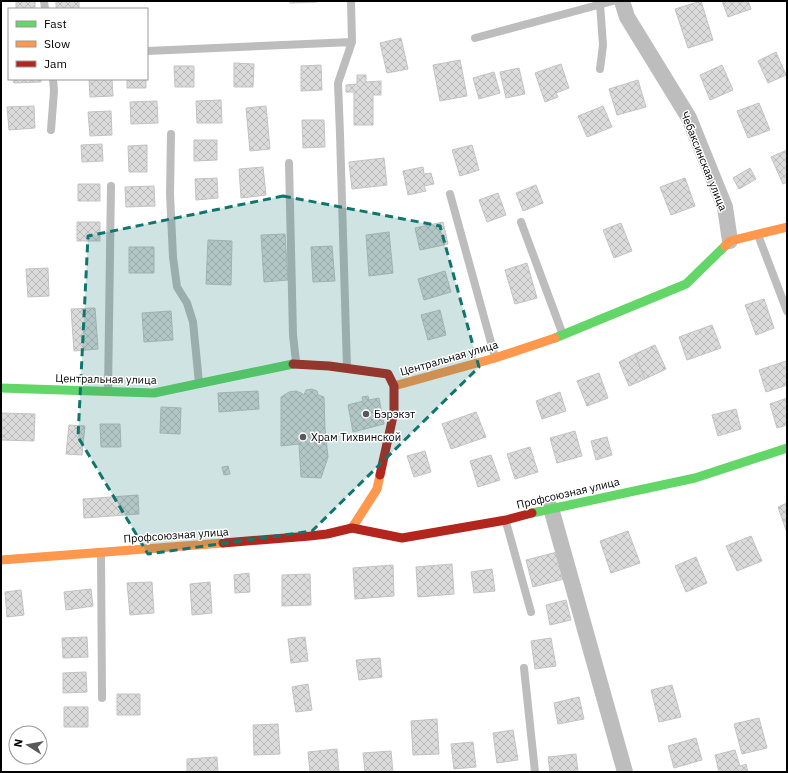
<svg xmlns="http://www.w3.org/2000/svg" width="788" height="773" font-family="'IBM Plex Sans',sans-serif">
	<style>
		.building { fill: url(#building-cross-hatch); stroke: #c3c3c3 }
		.lines { fill: none; stroke-linecap: round; stroke-linejoin: round }
		.lane { stroke: #bdbdbd; stroke-width: 8 }
		.street { stroke: #bdbdbd; stroke-width: 16 }
		.fast { stroke: #63d668; stroke-width: 9 }
		.slow { stroke: #ff974d; stroke-width: 9 }
		.jam { stroke: #b3261e; stroke-width: 9 }
		.marked { fill: #0f766e; fill-opacity: 0.2; stroke: #0f766e; stroke-width: 3; stroke-dasharray: 8 5; stroke-linejoin: round }
		.poi-dot { fill: #595959; stroke: #fff; stroke-width: 1.5 }
		.labels { text-anchor: middle; dominant-baseline: central; stroke-width: 3; stroke-linejoin: round; paint-order: stroke }
		.street-label { font-size: 11px; fill: #000; stroke: #fff }
		.poi-label { font-size: 11px; fill: #000; stroke: #fff; text-anchor: start }
	</style>
	<defs>
		<pattern id="building-cross-hatch" width="8" height="8" patternUnits="userSpaceOnUse"><rect width="8" height="8" fill="#dbdbdb"/><path d="M0 0l8 8M0 8l8-8" fill="none" stroke="#bababa"/></pattern>
	</defs>
	<rect width="100%" height="100%" fill="#fff"/>
	<path class="building" d="M16,1H35V9H16Z
		M56,1H79V9H56Z
		M290,1H317V2L290,3Z
		M701,1L713,40L688,48L675,9Z
		M722,1H748L751,9L728,17Z
		M401,38L408,69L387,73L380,43Z
		M776,52L786,75L768,83L758,61Z
		M460,60L467,96L440,101L433,65Z
		M234,63L254,64L253,87H234Z
		M561,64L569,88L556,93L558,97L545,102L535,73Z
		M321,65L322,90L301,91V66Z
		M722,65L733,90L710,100L700,75Z
		M174,66H194V87H175Z
		M519,68L525,94L506,98L500,72Z
		M494,72L500,93L479,99L473,78Z
		M357,75H366V82L381,81V95H373V125H354V92H346V85L357,84Z
		M13,79H41V82L14,83Z
		M89,79H112L113,96L90,97Z
		M127,79H146V88H127Z
		M638,80L646,107L617,115L609,89Z
		M221,100L222,123H197L196,101Z
		M157,101L158,123L131,124L130,102Z
		M759,103L770,130L748,138L737,111Z
		M34,106L35,128L9,130L7,107Z
		M266,106L270,149L250,151L246,108Z
		M603,106L612,127L587,137L578,116Z
		M111,111L112,135L90,136L88,112Z
		M302,120H324L325,147L303,148Z
		M194,140H217V160L194,161Z
		M102,144L103,161L82,162L81,145Z
		M147,145V172H129L128,146Z
		M472,145L479,170L460,176L452,150Z
		M787,150V182L783,184L771,157Z
		M384,158L387,185L352,189L349,162Z
		M263,167L266,195L241,198L239,169Z
		M423,167L424,174L431,173L434,184L424,186L426,191L408,195L403,171Z
		M750,168L756,179L739,189L733,178Z
		M217,178L218,198L196,200L195,179Z
		M685,178L695,206L671,215L660,187Z
		M78,184H100V201H78Z
		M536,185L543,203L523,211L516,193Z
		M154,186L155,206L126,207L125,187Z
		M498,193L506,215L487,222L479,200Z
		M77,222H100V241H77Z
		M443,222L448,244L420,250L415,228Z
		M621,223L632,251L614,258L603,230Z
		M389,232L393,273L369,276L366,235Z
		M285,234L288,280L264,282L261,235Z
		M208,240L232,241L231,285L206,284Z
		M332,246L335,281L313,282L311,247Z
		M129,247H154V273H129Z
		M527,263L537,298L515,304L505,270Z
		M48,268L49,296L28,297L26,269Z
		M445,271L451,292L424,300L418,279Z
		M764,299L774,328L756,335L745,305Z
		M95,308L98,349L74,351L71,309Z
		M440,310L446,335L428,340L421,315Z
		M171,311L173,340L144,342L142,313Z
		M712,325L721,348L687,360L679,337Z
		M655,345L666,369L645,379L635,354Z
		M635,354L645,379L629,386L619,362Z
		M786,361L787,365V385L766,392L759,370Z
		M599,373L608,398L587,406L577,381Z
		M312,389L317,391L318,395L324,397L325,429L328,457L321,478L301,477L299,444L281,446V397L289,392L296,391L301,393L304,395L306,390Z
		M258,391L259,409L219,412L218,393Z
		M560,392L566,411L542,419L536,401Z
		M368,396L369,400L379,398L384,424L353,432L348,405L363,401L362,397Z
		M787,398V425L777,428L770,404Z
		M161,407L181,408L180,434L160,433Z
		M736,409L741,429L718,436L712,415Z
		M476,412L486,437L451,449L442,424Z
		M1,413L35,414L34,441L1,440Z
		M100,424H120L121,447H101Z
		M69,425L85,426L82,455L66,454Z
		M575,431L582,456L557,463L550,438Z
		M607,437L612,455L596,460L591,441Z
		M530,447L538,472L515,479L507,454Z
		M425,451L431,472L414,477L407,456Z
		M491,455L500,480L478,487L470,461Z
		M228,466L230,474L224,475L222,467Z
		M138,495L139,514L84,518L83,499Z
		M787,503V530H786L778,507Z
		M628,531L640,563L611,573L600,541Z
		M751,536L762,561L737,571L726,546Z
		M557,552L564,579L533,587L526,560Z
		M696,557L707,583L686,592L675,566Z
		M452,564L454,594L418,597L416,567Z
		M393,565L394,596L355,599L353,568Z
		M492,569L495,591L474,593L471,572Z
		M249,573L250,592L235,593L234,575Z
		M310,574L311,605L282,606V575Z
		M152,582L154,613L130,615L127,583Z
		M210,582L212,613L192,615L190,584Z
		M91,589L93,606L66,610L64,592Z
		M21,590L24,615L7,617L5,592Z
		M566,600L571,620L550,625L546,605Z
		M87,637L88,657L63,658L62,638Z
		M305,637L308,661L291,663L288,639Z
		M551,638L556,666L535,669L531,641Z
		M380,658L382,677L359,680L356,660Z
		M86,672L87,692L63,693V673Z
		M308,684L312,710L296,712L292,687Z
		M672,685L681,717L659,722L651,690Z
		M117,694H140V715H117Z
		M579,697L584,719L558,724L554,703Z
		M64,707H88V727H64Z
		M759,718L767,748L742,754L734,724Z
		M437,719L439,754L413,755L411,721Z
		M278,724L280,754L254,755L253,725Z
		M513,730L518,760L497,763L493,733Z
		M696,738L702,760L674,768L668,746Z
		M473,742L476,767L454,769L451,744Z
		M337,749L339,772H310L308,752Z
		M735,750L740,766L746,764L748,772H719L715,755Z
		M391,751L393,772H365L363,753Z
		M576,754L578,772H550L548,757Z
		M217,757L218,772H187V759Z"/>
	<g class="lines">
		<path class="lane" d="M44,1L45,9
			M475,38L613,1
			M147,51L352,42
			M600,69L603,45L600,4
			M51,130L54,91L53,79
			M171,134L170,194L173,257L177,287L187,303L193,322L199,383
			M289,163L293,335L296,362
			M450,194L495,357
			M521,222L563,335
			M758,235L787,311
			M347,368L340,134L338,83L352,42L351,1
			M108,391L111,186
			M506,522L531,612
			M101,553L102,698
			M524,668L535,772"/>
		<path class="street" d="M622,1L627,17L689,118L725,207L730,241
			M551,508L625,772"/>
		<path class="fast" d="M555,338L686,284L725,246
			M1,388L154,393L293,364
			M532,513L695,478L787,448"/>
		<path class="slow" d="M725,246L730,241L787,227
			M394,386L495,358L555,338
			M352,528L377,489L380,475
			M1,560L223,543"/>
		<path class="jam" d="M293,364L329,366L388,374L394,386V412L380,475
			M223,543L310,536L327,534L352,528L402,538L506,520L532,513"/>
	</g>
	<path class="marked" d="M283,196L440,226L479,367L312,531L148,554L78,437L88,236Z"/>
	<g class="poi-dot">
		<circle cx="366" cy="414" r="4"/>
		<circle cx="303" cy="437" r="4"/>
	</g>
	<g class="labels">
		<g class="street-label">
			<text transform="translate(704 161) rotate(68)">Чебаксинская улица</text>
			<text transform="translate(449 358) rotate(-16)">Центральная улица</text>
			<text transform="translate(106 379) rotate(1)">Центральная улица</text>
			<text transform="translate(568 493) rotate(-13)">Профсоюзная улица</text>
			<text transform="translate(176 535) rotate(-4)">Профсоюзная улица</text>
		</g>
		<g class="poi-label">
			<text x="374" y="414">Бэрэкэт</text>
			<text x="311" y="437">Храм Тихвинской</text>
		</g>
	</g>
	<rect width="788" height="773" fill="none" stroke="#000000" stroke-width="4"/>
	<rect x="8" y="8" width="140" height="72" fill="#ffffff" stroke="#999999"/>
	<rect x="16" y="21" width="20" height="6" fill="#63d668" stroke="#999999"/>
	<text x="44" y="28" font-size="12" fill="#000000">Fast</text>
	<rect x="16" y="41" width="20" height="6" fill="#ff974d" stroke="#999999"/>
	<text x="44" y="48" font-size="12" fill="#000000">Slow</text>
	<rect x="16" y="61" width="20" height="6" fill="#b3261e" stroke="#999999"/>
	<text x="44" y="68" font-size="12" fill="#000000">Jam</text>
	<g transform="translate(28 745) rotate(281)"><circle r="19" fill="#ffffff" stroke="#999999"/>
	<path d="M0-3L7 15L0 10L-7 15Z" fill="#595959"/>
	<text y="-6" font-size="11" font-weight="bold" text-anchor="middle" fill="#000000">N</text>
	</g>
</svg>
